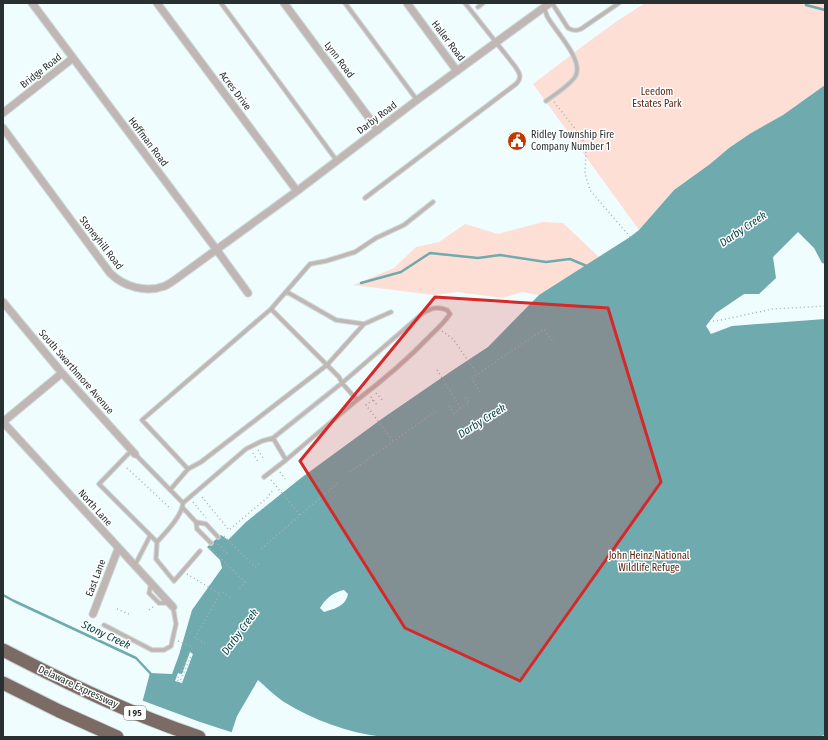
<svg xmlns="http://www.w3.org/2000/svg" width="828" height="740" font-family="'Fira Sans Condensed',sans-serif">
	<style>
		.green { fill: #fedfd6 }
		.water { fill: #6faaae; fill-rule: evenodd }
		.pier { fill: #f0fdfe }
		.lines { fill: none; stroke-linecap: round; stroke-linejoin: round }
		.stream { stroke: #6faaae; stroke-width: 2.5 }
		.service-casing { stroke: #ccd8d9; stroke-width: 5.5 }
		.minor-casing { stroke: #ccd8d9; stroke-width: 9 }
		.motorway-casing { stroke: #ccd8d9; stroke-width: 15 }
		.path { stroke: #a6b1b2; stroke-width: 1.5; stroke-dasharray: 1 3; stroke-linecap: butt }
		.service { stroke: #c0b7b4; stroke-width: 3.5 }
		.minor { stroke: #c0b7b4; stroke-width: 7 }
		.motorway { stroke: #7c6b65; stroke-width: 13 }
		.marked { fill: #d62828; fill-opacity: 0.2; stroke: #d62828; stroke-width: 3; stroke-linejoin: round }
		.labels { text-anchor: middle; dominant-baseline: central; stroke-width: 3; stroke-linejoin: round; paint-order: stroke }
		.shield { fill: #fff; stroke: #686e6f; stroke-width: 1 }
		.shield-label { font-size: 9px; font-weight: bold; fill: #283031 }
		.street-label { font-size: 10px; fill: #283031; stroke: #fff }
		.park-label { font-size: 10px; fill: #5d220f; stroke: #fff }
		.poi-label { font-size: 10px; fill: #283031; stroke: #fff; text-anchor: start }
		.water-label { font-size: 11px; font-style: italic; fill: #084246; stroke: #fff }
	</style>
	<rect width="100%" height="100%" fill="#f0fdfe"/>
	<path class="green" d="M645,3H825V85L783,115L751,133L729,148L710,164L674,190L639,230L533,84C570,56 606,27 645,3Z
		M543,222L563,223L599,257L582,269L539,295L522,292L503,298L458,292L434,295L353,285L394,268L416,247L439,242L465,224L498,234Z"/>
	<path class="water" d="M825,85V264L822,263L814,248L798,232L773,257L776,278L759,294H744L716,313L706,326L711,334L732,326L825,319V735L817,737H383C349,733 313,720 284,702C275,696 266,687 258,680L237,716L230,737H133L150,673L172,674L179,655L192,610L222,568L220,560L207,547L221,535L228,540L246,522L301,478L383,418L453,370L488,347L539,295L630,237L639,230L674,190L710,164L729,148L751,133L783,115ZM344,590L348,594C346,606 334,609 324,612L320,608C325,599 333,592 344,590Z"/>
	<path class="pier" d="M190,652L193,654L182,683L175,681L178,673L182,674Z
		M141,700L200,722L234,733L232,737H131Z"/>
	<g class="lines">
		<path class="stream" d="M806,5L825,10
			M361,283L401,272L430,253L478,258L500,255L546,262L570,259L589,267
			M3,595L14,601L136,658L151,674"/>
		<g class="service-casing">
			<path id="service" d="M221,3L337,161
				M345,3L417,100
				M552,3L568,28C573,31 576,31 581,29L619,3
				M478,7L483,3
				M544,7C545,10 546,13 547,16C554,30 583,58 576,75C573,83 553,96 546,101
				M365,198L516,84C523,77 519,72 514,65L465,3
				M287,292L336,320L364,324
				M271,309L310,264L326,261L355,252L376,238L404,225L433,202
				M357,400C382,381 407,360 429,337C436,330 444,323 450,314L447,310C437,306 432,308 423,313L342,383L339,377L271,309L142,420L188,469L201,462L327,365L364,324L391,312
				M131,451L99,484L157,542C166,532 182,516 183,503L135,454
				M264,477L286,460
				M170,490L188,469
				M183,503L246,449L262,441L273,438L342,383L357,400L286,460L273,438
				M183,508L196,522L197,529L211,543
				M196,522L206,524L218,537
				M157,542L156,559L174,581L200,551
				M135,565L150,536
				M151,584L149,593L159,603H168
				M104,625L152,650H164L171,646L176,624L173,607"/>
		</g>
		<g class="minor-casing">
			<path id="minor" d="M32,3L216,249L248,293
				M157,3L297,191
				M284,3L378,130
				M407,3L457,71
				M3,113L73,58
				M3,128L110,273C124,287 146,293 165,286C169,284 172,282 176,279L297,191L417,100L550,3
				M3,302L62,373L135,454
				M62,373L3,422L173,607
				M93,614L118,549"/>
		</g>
		<g class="motorway-casing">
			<path id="motorway" d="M3,650C67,683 130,714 199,737
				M3,683L59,711L117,737"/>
		</g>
		<path class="path" d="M554,102L581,136L586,149L585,174L590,190L630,237
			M709,321H716L773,309L825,306
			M442,331L453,339L458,346L477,374
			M437,370L461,409
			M480,392L472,378L544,329L554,343
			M376,393L383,401
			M371,397L377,405
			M373,400L366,405L393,441
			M449,406L454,413L469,403L465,397
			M258,450L263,458
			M253,453L258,462
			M127,468L171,509
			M280,472L285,479
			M350,472L436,411
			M271,480L300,515
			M202,497L229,530L268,497L272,491
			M193,502L206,518
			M224,536L255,567L261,562
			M218,544L228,554
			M210,548L245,582L239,589
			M261,549L339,482
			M187,574L220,594L195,638L206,644
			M220,594L222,592L233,599
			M117,609L129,614
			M149,610L154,606
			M178,641L192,647L177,680L180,681L192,654"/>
		<use href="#service" class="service"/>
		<use href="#minor" class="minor"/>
		<use href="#motorway" class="motorway"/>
	</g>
	<path class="marked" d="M435,297L608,308L661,482L520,681L405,628L300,461Z"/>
	<defs>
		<g id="civic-disc" transform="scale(1)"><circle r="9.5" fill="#c13a00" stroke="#fff"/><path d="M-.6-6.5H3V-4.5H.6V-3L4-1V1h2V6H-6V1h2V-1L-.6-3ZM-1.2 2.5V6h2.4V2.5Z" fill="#fff"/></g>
	</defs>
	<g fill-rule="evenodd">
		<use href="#civic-disc" x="517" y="141"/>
	</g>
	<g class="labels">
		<rect class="shield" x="124" y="706" width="22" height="14" rx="3"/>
		<g class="shield-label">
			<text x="135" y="713">I 95</text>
		</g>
		<g class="street-label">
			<text transform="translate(448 41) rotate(53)">Haller Road</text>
			<text transform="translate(339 60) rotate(53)">Lynn Road</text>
			<text transform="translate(41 71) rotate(-38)">Bridge Road</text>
			<text transform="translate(235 91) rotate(53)">Acres Drive</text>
			<text transform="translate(377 118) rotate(-37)">Darby Road</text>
			<text transform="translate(148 142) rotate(53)">Hoffman Road</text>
			<text transform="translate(101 243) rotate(52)">Stoneyhill Road</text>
			<text transform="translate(76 372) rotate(49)">South Swarthmore Avenue</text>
			<text transform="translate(95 508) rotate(48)">North Lane</text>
			<text transform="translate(96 578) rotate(-69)">East Lane</text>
			<text transform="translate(78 687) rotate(25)">Delaware Expressway</text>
		</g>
		<g class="park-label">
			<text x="657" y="92">Leedom<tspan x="657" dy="12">Estates Park</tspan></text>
			<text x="649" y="556">John Heinz National<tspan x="649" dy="12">Wildlife Refuge</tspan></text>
		</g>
		<g class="poi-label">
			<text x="531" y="135">Ridley Township Fire<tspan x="531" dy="12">Company Number 1</tspan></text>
		</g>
		<g class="water-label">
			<text transform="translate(743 229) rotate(-34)">Darby Creek</text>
			<text transform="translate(482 421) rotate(-32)">Darby Creek</text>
			<text transform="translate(240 632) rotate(-54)">Darby Creek</text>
			<text transform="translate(106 635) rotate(25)">Stony Creek</text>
		</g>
	</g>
	<rect width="828" height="740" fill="none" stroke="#283031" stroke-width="8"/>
</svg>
